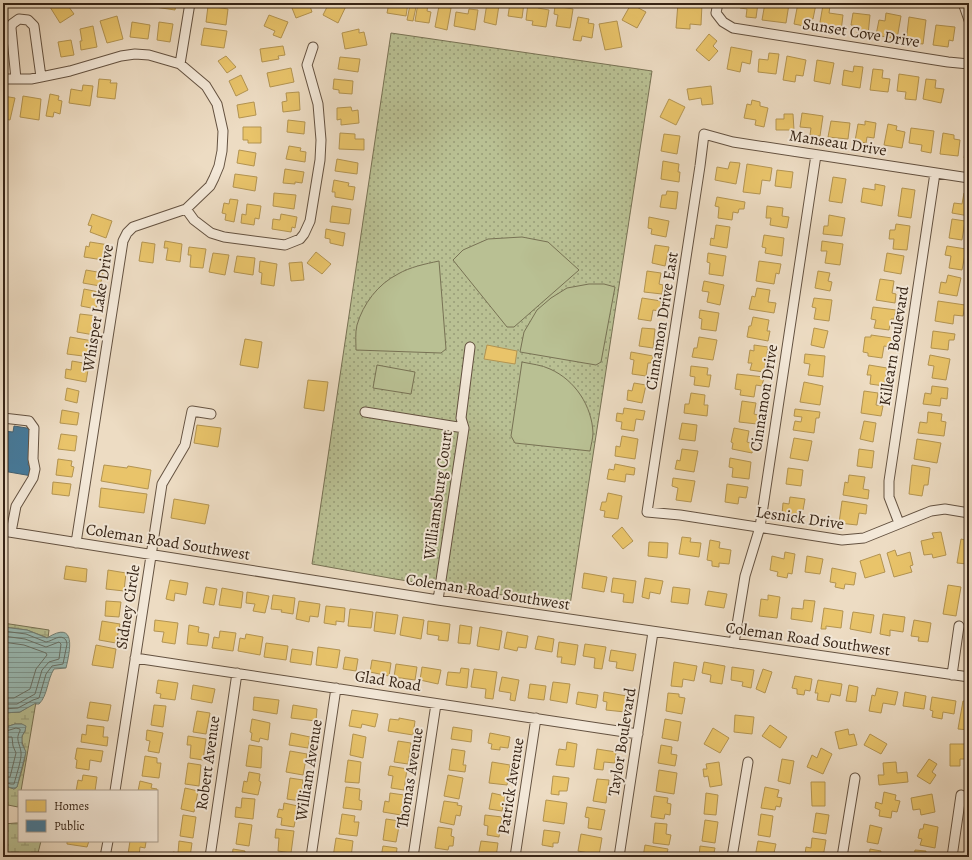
<svg xmlns="http://www.w3.org/2000/svg" width="972" height="860" font-family="Alegreya,serif">
	<style>
		.green { fill: url(#green-dots); stroke: #787254 }
		.wetland { fill: url(#wetland-marsh); stroke: #787254 }
		.pitch { fill: #b9c093; stroke: #787254 }
		.water { fill: url(#water-rules); stroke: #717f75 }
		.homes { fill: #e9c46a; stroke: #b39451 }
		.public { fill: #457b9d; stroke: #406174 }
		.lines { fill: none; stroke-linecap: round; stroke-linejoin: round }
		.shore { stroke: #687066; stroke-width: 1 }
		.minor-casing { stroke: #645241; stroke-width: 11 }
		.minor { stroke: #f3e8d8; stroke-width: 9 }
		.labels { text-anchor: middle; dominant-baseline: central; stroke-width: 4; stroke-linejoin: round; paint-order: stroke }
		.street-label { font-size: 16px; fill: #362416; stroke: #f3e8d8 }
	</style>
	<defs>
		<pattern id="green-dots" width="8" height="8" patternUnits="userSpaceOnUse"><rect width="8" height="8" fill="#b9c093"/><path d="M2 2h.1M6 6h.1" fill="none" stroke="#979c77" stroke-width="1.8" stroke-linecap="round"/></pattern>
		<pattern id="wetland-marsh" width="20" height="14" patternUnits="userSpaceOnUse"><rect width="20" height="14" fill="#b9c093"/><path d="M1 5h8M5 5V1M11 12h8M15 12V8" fill="none" stroke="#979c77"/></pattern>
		<pattern id="water-rules" width="6" height="5" patternUnits="userSpaceOnUse"><rect width="6" height="5" fill="#99bbb5"/><path d="M0 2.5h6" fill="none" stroke="#7e9892"/></pattern>
	</defs>
	<rect width="100%" height="100%" fill="#eddcc3"/>
	<filter id="stains"><feTurbulence type="fractalNoise" baseFrequency=".005" numOctaves="4"/><feColorMatrix values="0 0 0 0 .2 0 0 0 0 .09 0 0 0 0 .02 0 0 0 .5 -.17"/></filter>
	<radialGradient id="worn" r=".72"><stop offset=".6" stop-color="#630" stop-opacity="0"/><stop offset="1" stop-color="#630" stop-opacity=".3"/></radialGradient>
	<path class="green" d="M391,33L652,71L570,605L395,579L312,564Z"/>
	<path class="wetland" d="M3,623L49,630L48,638L27,630L3,627Z
		M36,702L21,791H19L18,807L3,804V785L14,789L17,787C19,779 26,759 25,752C24,743 18,741 25,731L22,724H15L3,728V713L20,712Z
		M16,823H19V841H41L37,857H3V824Z"/>
	<path class="pitch" d="M522,237L548,242L579,270L514,327H507L453,260L463,250L488,239Z
		M439,261L446,349L441,353L356,350C356,342 355,333 357,325C363,304 378,284 398,274C410,267 425,264 439,261Z
		M589,284H604L615,287L601,362L596,365L520,352L524,332L537,310L551,298L567,288Z
		M522,362C531,364 542,365 550,369C575,380 592,406 593,433C593,438 591,445 590,451L515,443L511,436Z
		M377,365L415,372L411,394L373,388Z"/>
	<path class="water" d="M3,627L27,630L47,638C77,619 70,651 66,668L54,669C47,680 48,695 39,704H36V703L20,712L3,713Z
		M15,724H22L26,726L25,731L22,736V744L26,752L17,787L14,789L3,785V728Z"/>
	<path class="homes" d="M56,3H66L74,14L60,23L50,7Z
		M148,3H176L175,10L148,6Z
		M290,3H309L312,12L296,18Z
		M329,3H344L347,4L338,23L323,15Z
		M389,3H408L406,16L387,13Z
		M418,3L428,4L427,11L431,12L429,23L415,21Z
		M487,3L499,5L496,25L484,22Z
		M510,3H524L522,18L508,16Z
		M528,3H538V8L549,10L546,27L532,25L533,21L526,20Z
		M678,3L702,4L701,25L690,24V29L676,28Z
		M741,3H758L756,18L746,17L747,9L740,8Z
		M765,3L789,4L786,23L762,20Z
		M798,3L816,4L813,19L805,18L804,26L794,24Z
		M631,4L646,12L637,28L622,20Z
		M410,5L416,7L413,21L407,20Z
		M823,5L830,6L829,13L843,15L841,31L819,28Z
		M208,6L228,9L226,25L206,22Z
		M439,6L451,8L447,30L435,27Z
		M555,6L573,9L570,28L556,26L558,15L554,14Z
		M469,9L478,10L475,30L454,26L456,12L468,14Z
		M853,13L870,15L868,35L857,34L858,26L851,25Z
		M886,13L901,16L897,39L876,35L879,20L885,21Z
		M269,15L288,22L281,38L273,35L275,31L264,26Z
		M117,16L123,39L107,43L100,21Z
		M578,17L589,19L588,23L594,24L592,38L582,36L581,41L573,40Z
		M909,17L926,20L923,44L906,42Z
		M617,21L622,47L605,50L599,24Z
		M132,22L150,25L148,39L130,37Z
		M159,22L173,24L170,42L157,40Z
		M936,25L955,27L953,41L949,40L948,47L933,45Z
		M93,26L97,47L81,50L80,41H82L80,29Z
		M204,28L227,31L224,48L201,45Z
		M359,29V33L364,32L367,45L345,49L342,33Z
		M709,34L717,41L713,46L718,51L709,61L696,50Z
		M71,40L74,55L61,57L58,42Z
		M283,46L285,55L278,56L279,59L262,62L260,49Z
		M731,47L752,51L750,64L742,62L740,72L727,69Z
		M769,53L779,54L776,74L758,72L759,59L768,60Z
		M226,56L236,67L227,73L218,61Z
		M787,56L806,60L803,76L796,75L795,82L783,80Z
		M340,57L360,59L358,72L338,69Z
		M817,60L834,63L830,84L814,81Z
		M854,66L863,67L860,88L842,85L844,70L853,72Z
		M291,68L294,82L270,87L267,73Z
		M873,69L883,70L882,78L890,79L888,92L870,90Z
		M899,74L919,77L916,100L905,99L906,92L897,91Z
		M241,75L248,90L236,96L229,81Z
		M99,79L111,80L110,83H117L115,99L97,97Z
		M334,79L353,81L352,94L339,93V90L333,89Z
		M926,79L936,80L935,88L944,89L941,103L923,99Z
		M83,85L93,86L90,106L69,103L71,89L82,91Z
		M711,86L713,104L702,105L701,98L689,100L687,89Z
		M299,92L300,110L283,112L282,102L287,101L286,93Z
		M50,94L59,96L58,100L62,101L60,114L54,112L53,117L46,116Z
		M3,96L15,98L10,120L3,119Z
		M23,96L41,99L39,120L20,117Z
		M669,99L685,107L676,125L660,117Z
		M752,100L760,102V106L768,108L764,127L755,125L756,120L744,118L747,104L751,105Z
		M254,102L256,115L239,118L237,105Z
		M351,107L352,111L358,110L359,123L341,125V119L337,120V108Z
		M802,113L823,116L820,136L810,135L811,128L800,127Z
		M784,114H793L794,130H776V119H784Z
		M288,120L305,122L304,134L287,132Z
		M831,121L850,123L848,139L828,137Z
		M865,121L876,123L874,138L867,137L866,143L855,141L858,124L865,125Z
		M888,124L897,126L896,130L905,132L902,148L884,145Z
		M243,127H261V143H248V140H243Z
		M911,128L934,131L931,153L921,151L922,145L909,143Z
		M340,133L355,134V139H364V150L339,149Z
		M943,133L954,135V139L960,140L958,156L940,154Z
		M664,134L680,136L677,154L661,151Z
		M968,134H969V158H964Z
		M289,146L301,148L300,151L306,152L305,162L286,159Z
		M239,150L256,153L254,166L237,163Z
		M337,159L358,163L357,174L335,171Z
		M663,161L679,164L678,172H680L679,182L661,179Z
		M730,162L740,163L736,184L715,180L717,167L728,169Z
		M747,164L772,168L770,181L762,180L760,194L743,192Z
		M285,169L304,172L302,183L295,182V184L283,183Z
		M777,170L793,172L791,188L775,186Z
		M235,174L257,177L255,191L233,187Z
		M833,177L846,179L842,203L829,201Z
		M334,180L349,183L348,186L355,187L353,200L335,197V192H332Z
		M875,184L885,186L882,206L861,202L863,188L875,190Z
		M902,188L915,190L911,218L898,216Z
		M667,191L678,192L676,209L660,207L662,195H666Z
		M274,193L296,195L294,209L273,206Z
		M964,193L969,194V216L952,213L954,203L962,204Z
		M717,197L745,202L744,209H739L738,213L733,212L732,220L718,218L719,207L715,206Z
		M230,199L238,200L234,222L225,220L226,214L222,213L224,203L229,204Z
		M247,204L261,206L259,219L255,218L254,225L241,223L242,214L246,215Z
		M332,206L351,209L349,224L330,222Z
		M767,206L783,208L782,216L789,217L787,228L770,225L771,218H766Z
		M92,214L112,221L106,238L90,232L92,226L88,225Z
		M281,214L297,217L295,228L292,227L291,232L272,229L273,219L280,220Z
		M829,215L845,218L842,236L823,234L824,226H828Z
		M649,217L669,221L666,237L651,234L652,229L648,228Z
		M952,219L965,221L962,240L949,238Z
		M896,224L910,226L907,250L893,249L894,239H889L890,230H895Z
		M716,225L730,227L727,248L710,245L711,238L714,239Z
		M326,229L345,233L343,246L330,243V239L325,238Z
		M764,235L784,238L782,256L765,253L766,248L762,247Z
		M165,241L182,244L180,262L166,260L168,248H164Z
		M822,241L843,244L840,265L825,263L827,251H821Z
		M90,242L109,245L107,256H104L103,260L84,257L86,246L89,247Z
		M142,242L155,244L153,263L139,261Z
		M655,245L669,247L665,266L652,263Z
		M947,246L966,249L962,270L949,268L951,256L945,255Z
		M189,247L206,249L203,268L190,267L191,255H188Z
		M316,252L331,264L322,274L307,263Z
		M213,253L229,255L225,275L209,272Z
		M708,253L726,256L723,276L709,274L710,263L707,262Z
		M887,253L904,256L901,274L884,271Z
		M237,256L255,258L253,275L234,272Z
		M260,261L277,264L274,286L261,284L262,273L259,272Z
		M759,261L781,264L779,274L776,273L774,284L756,281Z
		M302,262L304,280L291,281L289,263Z
		M86,270L103,273L100,286L83,283Z
		M647,271L661,273L659,284L663,285L662,294L644,292Z
		M818,271L830,273L828,281L832,282L830,291L815,288Z
		M948,275L961,278L957,296L939,293L941,282L946,283Z
		M880,279L894,281L892,293L896,294L895,303L876,300Z
		M704,281L724,285L720,305L707,302L709,292L702,291Z
		M757,288L770,290L768,302L776,303L774,313L749,309L752,296L755,297Z
		M84,289L99,292L96,309L81,306Z
		M642,298L661,301L660,311L653,310L651,321L638,319Z
		M814,298L832,300L829,321L814,319L816,308L812,307Z
		M938,301L965,305L963,316L954,315L953,324L935,321Z
		M873,307L896,310L894,319H891L889,330L874,328L876,320L871,319Z
		M700,310L719,313L716,331L701,329L702,319L699,318Z
		M80,314L97,316L94,335L77,332Z
		M753,317L769,320L767,331H770L768,341L747,337L749,326H751Z
		M642,328L655,329L653,348L639,346Z
		M814,328L828,331L824,348L811,345Z
		M933,331L955,334L954,340H949L948,350L931,348Z
		M871,335L892,338L891,347L884,346L882,358L868,356V353L863,352L865,337H871Z
		M70,337L93,341L91,357L67,354Z
		M699,337L717,340L713,360L692,357L694,348H697Z
		M245,339L262,342L258,368L240,365Z
		M487,345L517,351L515,364L484,359Z
		M754,345L768,347L764,372L750,370L752,363H748L750,350L754,351Z
		M631,352L653,356L651,363H648L646,376L632,374L634,360L630,359Z
		M805,354L825,356L823,377L808,375L810,364L804,363Z
		M930,355L950,359L946,380L932,378L934,366L928,365Z
		M72,361L89,364L86,382L65,378L66,369L71,370Z
		M869,365L887,368L884,386L870,384L871,375H867Z
		M691,366L708,368L707,375H711L709,387L694,385L695,377L690,376Z
		M737,374L764,377L762,386L756,385L754,397L740,395L741,390L735,389Z
		M308,380L328,382L324,411L304,408Z
		M804,382L823,386L820,405L800,402Z
		M634,383L646,385L642,403L627,400L628,390L632,391Z
		M932,386L948,388L947,399L941,398L940,406L923,404L925,393L931,394Z
		M67,388L79,391L77,403L65,400Z
		M864,391L878,393L876,405L883,406L881,416L861,413Z
		M691,393L705,395L704,405H708L707,416L684,413L685,404H689Z
		M742,401L756,403L754,414L758,415L757,424L739,422Z
		M624,408L645,411L643,420L636,419L634,431L621,429L622,422L616,421L617,413L623,414Z
		M795,409L820,412L819,418H816L814,433L793,430L795,421L801,422L802,417L794,416Z
		M62,410L79,413L77,425L60,423Z
		M928,412L942,414L941,421L946,422L944,436L918,433L920,422L927,423Z
		M864,421L876,423L873,442L860,439Z
		M682,423L697,425L695,441L679,439Z
		M197,425L221,428L218,447L194,443Z
		M734,428L749,431L747,442L754,444L752,453L732,449L733,443L731,442Z
		M61,434L77,436L75,451L58,449Z
		M622,436L638,439L635,459L615,456L616,446L620,447Z
		M794,438L812,441L808,461L790,458Z
		M917,439L941,443L937,463L914,459Z
		M682,449L698,451L694,472L675,469L677,460L680,461Z
		M859,449L874,451L872,468L857,466Z
		M730,458L751,462L749,479L732,477L733,468L729,467Z
		M58,459L72,461L71,466L74,467L72,477L56,475Z
		M615,464L635,468L634,475L626,474L625,482L607,479L609,469L614,470Z
		M104,465L127,468L128,466L151,470L148,489L101,481Z
		M912,465L930,468L928,485H924L922,496L909,494Z
		M788,468L803,470L801,486L786,484Z
		M849,475L865,477L863,489L869,490L868,499L843,495L845,482L848,483Z
		M673,478L695,481L691,502L676,500L678,488L672,486Z
		M53,482L71,484L69,496L52,494Z
		M727,484L748,487L746,498L739,497L738,504L725,502Z
		M101,488L147,494L144,513L99,507Z
		M608,493L622,496L618,519L604,517L605,511L600,510L602,502H606Z
		M790,497L805,499L803,510H800L799,517L782,514L783,503L789,504Z
		M174,499L209,505L205,524L171,518Z
		M842,501L867,505L866,514L859,513L857,525L839,523Z
		M622,527L633,541L623,549L612,536Z
		M941,532L946,555L933,558L932,554L924,555L921,541L934,538L932,533Z
		M682,537L691,538L690,542L701,543L699,557L679,554Z
		M961,539L969,541V560L967,564L957,563Z
		M710,540L720,542L719,548L731,550L729,564L719,563V567L712,566V561L707,560Z
		M649,542L668,543L667,558L648,556Z
		M895,550L897,556L910,552L913,565L910,566L912,572L894,577L887,553Z
		M785,552L795,554L792,574L788,573L787,578L777,576L778,572L770,570L772,556L784,559Z
		M880,554L885,572L865,578L860,561Z
		M807,556L823,559L820,574L805,572Z
		M66,566L87,569L86,582L64,579Z
		M832,568L856,573L854,585L845,584L844,589L835,587L836,583L830,582Z
		M108,570L126,573L124,591L106,589Z
		M584,573L607,577L604,592L582,588Z
		M613,578L636,581L633,603L623,602L624,594L611,592Z
		M645,578L663,581L660,594L650,592L649,599L642,597Z
		M170,580L188,583L186,595L175,593L174,601L166,599Z
		M948,585L961,587L956,616L943,614Z
		M206,587L217,589L214,605L203,603Z
		M673,587L690,589L688,604L671,602Z
		M222,588L243,592L241,608L219,605Z
		M708,591L727,594L724,608L705,605Z
		M247,592L269,596L265,613L253,611L255,604L246,603Z
		M273,595L295,598L293,614L281,612L282,610L271,609Z
		M768,595L780,597L777,618L759,616L761,599L768,600Z
		M804,600L815,601L812,622L791,619L792,608L803,609Z
		M106,601L121,602L119,617L105,616Z
		M299,601L320,604L318,617L310,616L309,622L296,619Z
		M326,606L345,608L344,622L336,621V625L324,623Z
		M824,608L843,611L841,628L826,626V629H821Z
		M350,609L373,612L371,628L348,626Z
		M376,612L398,615L395,634L374,631Z
		M853,612L874,615L871,633L850,629Z
		M883,614L905,617L903,632L890,630V636L880,634Z
		M403,617L424,620L421,639L400,635Z
		M155,620L178,623L175,644L162,642L164,632L154,631Z
		M914,620L931,623L928,642L918,641L919,637L911,636Z
		M102,621L120,624L116,643L99,640Z
		M428,621L450,624L448,641L438,640L439,636L427,634Z
		M189,625L199,627L198,632L209,634L207,646L187,644Z
		M460,625L472,627L470,644L458,643Z
		M480,627L502,631L499,650L477,646Z
		M220,631L236,633L233,651L212,648L214,637L219,638Z
		M507,632L528,636L526,648L518,647L517,651L504,648Z
		M246,634L263,637L260,655L238,651L240,638L245,639Z
		M538,636L554,639L552,652L535,649Z
		M559,642L578,645L575,665L561,663L562,657H557Z
		M266,643L288,646L286,660L264,657Z
		M585,644L606,647L602,669L594,668L595,658L583,656Z
		M96,645L116,649L113,668L92,665Z
		M318,647L340,650L337,668L316,665Z
		M292,649L313,652L311,665L290,662Z
		M611,650L636,654L633,671L616,668L617,662L609,661Z
		M345,657L358,659L356,671L343,669Z
		M372,660L391,663L389,676L370,672Z
		M674,662L697,666L694,681L683,679L682,687L671,686Z
		M704,662L725,666L722,684L710,682L711,675L702,673Z
		M396,664L417,667L415,680L394,677Z
		M422,667L441,670L438,684L420,680Z
		M732,667L754,670L751,688L742,686L743,682L731,680Z
		M461,668L469,669L467,688L446,685L448,672L460,673Z
		M474,669L497,672L493,699L485,698L486,689L471,687Z
		M763,669L772,672L765,693L756,689Z
		M795,676L812,679L810,691L805,690L804,695L797,694V689L792,688Z
		M502,677L519,680L515,701L510,700L511,693L499,691Z
		M158,680L178,683L175,700L160,698L161,694L156,693Z
		M818,680L842,684L840,696L831,694L829,702L817,700L818,693H815Z
		M553,682L570,684L567,703L550,700Z
		M530,684L546,686L544,700L528,698Z
		M193,685L215,689L212,703L191,699Z
		M849,685L858,687L856,702L846,701Z
		M877,688L898,692L895,705L883,703L881,713L869,711L872,695L875,696Z
		M578,692L598,695L596,708L576,704Z
		M604,692L627,696L625,712L606,710L607,702L603,701Z
		M905,692L926,696L924,709L903,706Z
		M668,693L679,694V697L685,698L682,714L666,711Z
		M254,697L279,700L277,714L253,710Z
		M932,697L956,701L954,714L943,712L942,719L932,717L933,711L930,710Z
		M963,701L969,702V730L958,729Z
		M90,702L111,705L108,721L87,718Z
		M154,705L166,706L163,727L151,725Z
		M293,705L317,709L316,721L291,718Z
		M352,710L378,714L375,727L362,724L361,728L349,726Z
		M197,711L210,713L206,734L193,732Z
		M735,715L754,717L752,734L734,732Z
		M399,718L415,721L413,735L388,731L390,719L399,720Z
		M252,719L270,723L268,740L260,738L259,742L251,740L252,733L250,732Z
		M665,719L681,722L678,741L662,738Z
		M87,725L104,727L103,737H108L107,746L81,742L82,734L86,735Z
		M770,725L787,737L780,748L762,736Z
		M453,727L472,730L471,742L451,739Z
		M713,728L729,738L720,753L704,744Z
		M848,729L849,735L854,734L857,745L839,749L835,732Z
		M147,730L163,733L159,753L148,751L150,741L146,740Z
		M291,733L310,737L308,748L289,745Z
		M490,733L510,737L508,748L500,747V750L491,749L492,744L488,743Z
		M353,734L366,737L363,758L350,755Z
		M870,734L887,744L881,754L864,745Z
		M188,736L206,739L203,760L190,758L191,745H187Z
		M398,741L411,743L408,764L394,762Z
		M567,742L577,744L574,767L556,765L559,749L566,750Z
		M950,744H969V759H960V766H950Z
		M249,745L262,747L261,768L246,766Z
		M661,745L672,747L671,754L677,755L675,766L658,763Z
		M77,748L103,751L101,762L90,760L89,770L76,768L77,760L75,759Z
		M821,748L832,754L823,774L807,767L812,755L817,758Z
		M452,749L465,751L463,765H466L465,772L449,770Z
		M597,749L616,752L615,763L604,762L603,770L594,769Z
		M290,751L307,754L303,775L286,772Z
		M145,756L157,758V763H161L159,778L142,776Z
		M782,759L794,761L790,784L778,781Z
		M929,759L937,764L932,772L936,775L930,784L917,776Z
		M348,760L361,762L359,783L345,782Z
		M492,762L510,765L507,785L489,783Z
		M719,762L722,785L710,787L708,776L704,777L703,769H707L706,764Z
		M896,762L897,773L907,772L908,782L879,785L878,775H884L883,763Z
		M188,763L201,765L199,786L185,784Z
		M390,766L407,769L404,790L391,788L393,776L388,775Z
		M659,770L677,773L674,794L656,791Z
		M249,772L260,774L259,781L261,782L258,795L242,792L244,781L247,782Z
		M83,775L97,777L95,791H76L78,780L82,781Z
		M448,775L463,778L459,799L444,796Z
		M553,776L569,778L567,791H559V795L551,794Z
		M290,778L303,780L301,801L287,799Z
		M597,779L609,780L606,803L593,801Z
		M140,781L152,784L151,788L157,789V791H138Z
		M811,782H825V806H812Z
		M346,787L360,789L359,800L362,801L361,810L343,808Z
		M765,787L779,790L777,797L782,798L780,807L776,806L775,810L761,808Z
		M185,788L198,791L194,812L181,809Z
		M884,792L896,795L895,800L900,801L897,812L892,811L891,818L879,816L880,810L875,808L876,802L882,804Z
		M390,793L404,795L401,815L383,812L385,801L389,802Z
		M492,793L505,796L502,811L489,809Z
		M706,793L718,795L716,815L704,814Z
		M932,794L935,812L921,815L920,809L913,810L911,798Z
		M654,796L668,798L667,803L671,804L670,815L665,814L664,819L651,817Z
		M242,798L255,799L253,819L235,817L236,807L241,808Z
		M546,800L567,803L564,824L543,821Z
		M444,801L458,803L457,805L462,806L460,816L456,815L454,825L440,822Z
		M284,803L298,806L294,827L281,825L282,818L277,817L279,809L283,810Z
		M587,807L605,810L601,830L588,828L589,818L585,817Z
		M816,813L829,815L826,834L813,832Z
		M342,814L355,816L354,822H359L357,836L339,834Z
		M761,814L773,816L770,837L758,835Z
		M183,815L196,817L193,838L180,836Z
		M485,815L502,817L499,837L487,835L488,826L484,825Z
		M386,819L400,821L396,842L383,840Z
		M705,820L718,822L715,843L702,841Z
		M239,823L252,825L249,846L236,844Z
		M655,823L667,824L666,834L671,835L669,845L653,843Z
		M924,824L938,827L935,848L920,845L922,839L918,838L920,829H923Z
		M870,825L882,828L878,844L867,842Z
		M438,827L452,829L451,836L454,837L453,846H449L448,850L435,848Z
		M276,829L294,831L291,853L278,851L279,838H275Z
		M544,830L560,832L558,843H553V847L542,845Z
		M581,834L602,838L599,855L578,851Z
		M336,838L353,841L351,857H333Z
		M812,838L826,840L823,857H810V855L805,854L806,847L811,848Z
		M67,841H89L87,847L67,844Z
		M130,841L146,842L145,848L140,847L139,856L128,854Z
		M179,841L192,843L190,857H172L173,852L178,853Z
		M481,841L498,843L496,857H478Z
		M758,841L776,844L773,857L766,856V857H755Z
		M645,845L668,849L666,857H643Z
		M383,846L397,848L396,857H381Z
		M700,846L715,848L713,857H699Z
		M233,849L245,851L244,857H232Z
		M870,849L881,851L880,857H869Z
		M915,850L926,851L925,857H914Z
		M67,853L84,855V857H66Z
		M537,853L551,854V857H537Z"/>
	<path class="public" d="M14,426L33,429L28,465L34,466L32,476L3,471V431L13,432Z"/>
	<g class="lines">
		<path class="shore" d="M3,631L26,634L46,642C53,641 60,633 66,640L67,644L63,664L52,666L46,674L39,698L33,700L18,708L3,709
			M3,636L25,639L46,647L59,642L61,644L59,659L49,662L42,670L35,694L17,704H3
			M3,642L24,645L46,653L47,655L36,669L30,689L14,698H3
			M3,732L16,728L20,729V731C15,739 20,744 21,752C22,759 16,776 14,784H11L3,782
			M3,737H12L13,746L16,753L10,777H3"/>
		<g class="minor-casing">
			<path id="minor" d="M718,3L716,13L723,22L733,28L948,62L969,64
				M963,3L969,20
				M180,64L190,3
				M3,79H31L41,77L70,71L121,56L135,54L149,55L180,64L206,86L217,104L223,131L222,151L219,166L214,178L210,186L186,209L133,227L127,233L123,241L76,543
				M16,79L11,28L12,24L19,19L28,20L34,26L41,77
				M969,178L733,142L704,134L700,166L647,512L680,515L842,540L864,538L931,511L945,509L969,513
				M186,209L194,220L211,233L224,237L285,245L300,239L304,234L310,221L320,160L321,140L318,104L307,65L313,47
				M365,412L464,428
				M3,418L29,421L34,428L33,459L35,469L33,478L16,506L11,532
				M899,523L889,497V481L935,173
				M3,531L438,600L969,677
				M438,600L464,428L461,418L470,347
				M734,643L745,576L760,527L816,155
				M135,658L638,734
				M952,675L959,626
				M115,791L162,484L185,445L192,411L211,414
				M105,857L108,841
				M210,857L237,673
				M311,857L336,688
				M413,857L436,704
				M515,857L536,718
				M619,857L653,632
				M732,857L748,762
				M842,857L855,778
				M952,857L961,795"/>
		</g>
		<use href="#minor" class="minor"/>
	</g>
	<g class="labels">
		<g class="street-label">
			<text transform="translate(861 33) rotate(9)">Sunset Cove Drive</text>
			<text transform="translate(838 143) rotate(9)">Manseau Drive</text>
			<text transform="translate(98 308) rotate(-81)">Whisper Lake Drive</text>
			<text transform="translate(662 321) rotate(-81)">Cinnamon Drive East</text>
			<text transform="translate(894 346) rotate(-81)">Killearn Boulevard</text>
			<text transform="translate(764 398) rotate(-81)">Cinnamon Drive</text>
			<text transform="translate(438 495) rotate(-82)">Williamsburg Court</text>
			<text transform="translate(800 518) rotate(8)">Lesnick Drive</text>
			<text transform="translate(168 542) rotate(9)">Coleman Road Southwest</text>
			<text transform="translate(488 592) rotate(9)">Coleman Road Southwest</text>
			<text transform="translate(128 607) rotate(-81)">Sidney Circle</text>
			<text transform="translate(808 639) rotate(8)">Coleman Road Southwest</text>
			<text transform="translate(388 681) rotate(9)">Glad Road</text>
			<text transform="translate(622 742) rotate(-81)">Taylor Boulevard</text>
			<text transform="translate(208 763) rotate(-82)">Robert Avenue</text>
			<text transform="translate(309 770) rotate(-81)">William Avenue</text>
			<text transform="translate(410 778) rotate(-81)">Thomas Avenue</text>
			<text transform="translate(511 786) rotate(-81)">Patrick Avenue</text>
		</g>
	</g>
	<rect width="972" height="860" fill="none" stroke="#eddcc3" stroke-width="16"/>
	<rect x="4" y="4" width="964" height="852" fill="none" stroke="#362416" stroke-width="2"/>
	<rect x="8" y="8" width="956" height="844" fill="none" stroke="#362416"/>
	<rect x="18" y="790" width="140" height="52" fill="#f3e8d8" stroke="#a79a8a"/>
	<rect x="26" y="800" width="20" height="12" fill="#e9c46a" stroke="#a79a8a"/>
	<text x="54" y="810" font-size="12" fill="#362416">Homes</text>
	<rect x="26" y="820" width="20" height="12" fill="#457b9d" stroke="#a79a8a"/>
	<text x="54" y="830" font-size="12" fill="#362416">Public</text>
	<rect width="100%" height="100%" filter="url(#stains)"/>
	<rect width="100%" height="100%" fill="url(#worn)"/>
</svg>
